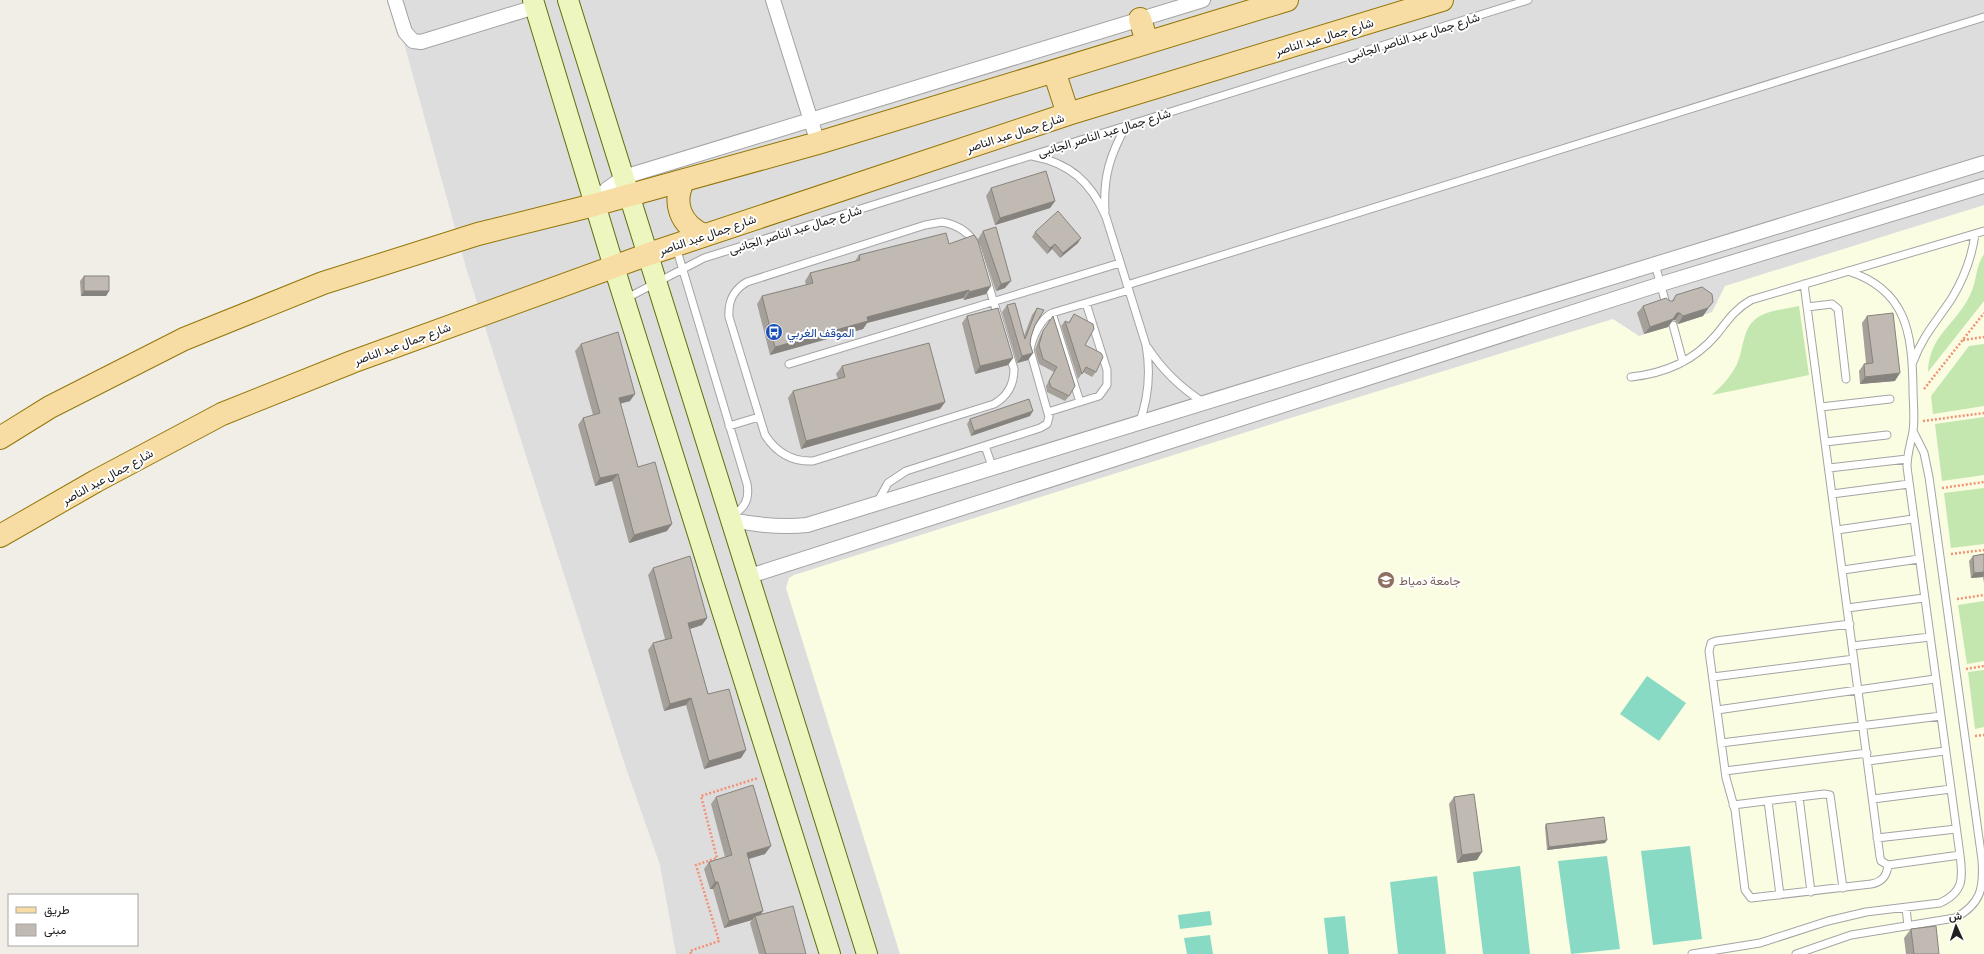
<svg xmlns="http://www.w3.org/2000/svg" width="1984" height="954" font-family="Barlow,Vazirmatn,sans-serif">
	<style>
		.residential { fill: #dedddd }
		.education { fill: #fafde2 }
		.grass { fill: #c4e7af }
		.pitch { fill: #89dac5 }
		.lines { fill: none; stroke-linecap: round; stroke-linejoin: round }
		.service-casing { stroke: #a4a4a4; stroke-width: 9 }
		.minor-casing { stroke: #a4a4a4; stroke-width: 16 }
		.secondary-casing { stroke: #5b720b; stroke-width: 22 }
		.primary-casing { stroke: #937608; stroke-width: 24 }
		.path { stroke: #f29175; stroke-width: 2.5; stroke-dasharray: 2 2; stroke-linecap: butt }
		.service { stroke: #fff; stroke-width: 7 }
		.minor { stroke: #fff; stroke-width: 14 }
		.secondary { stroke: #edf6be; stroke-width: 20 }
		.primary { stroke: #f7dda4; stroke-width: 22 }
		.wall { fill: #a5a09a }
		.shaded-wall { fill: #86827d }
		.building { fill: #c0bab3; stroke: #86827d }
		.labels { text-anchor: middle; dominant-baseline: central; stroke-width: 4; stroke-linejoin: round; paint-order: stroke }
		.street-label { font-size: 12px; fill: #202020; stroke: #fff }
		.transit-label { font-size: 12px; fill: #164399; stroke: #fff; text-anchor: start }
		.education-label { font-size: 12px; fill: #785e54; stroke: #fff; text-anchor: start }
	</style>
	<rect width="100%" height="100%" fill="#f0eee7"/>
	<path class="residential" d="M392,0H1984V954H676L660,865L624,762L467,271Z"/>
	<path class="education" d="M1984,205V954H900L786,588L789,578L794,575L1297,416L1613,319L1639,336L1712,312L1725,286Z"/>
	<path class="grass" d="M1984,254V301L1928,372C1929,335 1956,325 1970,295C1977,282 1975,267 1984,254Z
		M1799,306L1809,375L1712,395C1722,386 1731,376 1737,364C1744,349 1742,328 1757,318C1768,310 1786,309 1799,306Z
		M1984,344V406L1933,414L1931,396L1969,346Z
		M1984,417V475L1942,481L1935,424Z
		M1984,488V544L1951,548L1944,493Z
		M1984,601V661L1967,664L1958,605Z
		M1984,670V727L1975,729L1968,672Z"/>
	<path class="pitch" d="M1647,676L1686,703L1659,741L1620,714Z
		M1690,846L1702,939L1653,945L1641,851Z
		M1607,856L1620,949L1571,954L1558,861Z
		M1520,866L1530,954H1483L1473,872Z
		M1437,876L1446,954H1398L1390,882Z
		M1210,911L1212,925L1180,929L1178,915Z
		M1345,916L1349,954H1328L1324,918Z
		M1210,935L1213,954H1187L1184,938Z"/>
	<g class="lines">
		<g class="service-casing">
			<path id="service" d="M1032,156C1070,163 1091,182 1106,217L1146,345C1151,373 1149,397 1139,424
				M1105,211C1103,177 1110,155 1126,126
				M942,222C958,225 970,232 977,247L1014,369C1014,385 1008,396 994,404L813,461C791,462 776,452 765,435L729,317C728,301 733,290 747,282L925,225Z
				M676,247L747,484C750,500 744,509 731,516
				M1655,264L1666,304
				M1804,284L1880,857L1881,861L1888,865L1960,855
				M1127,285L1984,17
				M625,299L704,258L1528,0
				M1807,307L1832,304L1838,309L1846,379
				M1052,313L1080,402
				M1673,325L1683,362
				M1148,348C1163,371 1181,388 1203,402
				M1913,362C1923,335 1937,321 1952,298C1964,278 1972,257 1975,234
				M789,364L1120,263
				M1631,377C1666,373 1694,361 1717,334C1728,320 1735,309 1751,300L1984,231
				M1821,407L1890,399
				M1048,412L1099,396L1107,385V370L1086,303
				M729,426L759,417
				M1825,442L1887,435
				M985,446L993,469
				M1829,468L1907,459
				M1832,494L1909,484
				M877,503L888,483L906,471L1040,428L1047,424L1049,417L1030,350C1032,338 1041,318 1052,313L1129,290
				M1837,530L1913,519
				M1843,570L1919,559
				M1847,608L1924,598
				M1850,624L1716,641L1711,643L1709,651L1726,778L1735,810L1745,890L1751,898L1871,884C1882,882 1887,876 1888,865
				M1852,646L1930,637
				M1713,677L1854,659
				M1717,710L1935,679
				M1721,743L1941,716
				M1868,761L1945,751
				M1725,771L1867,753
				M1799,797L1811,892
				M1873,799L1951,789
				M1768,801L1780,895
				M1733,805L1824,794L1830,795L1843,888
				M1877,838L1956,829
				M1906,908L1908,926
				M1692,954L1760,943L1828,921L1866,912L1940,903C1964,892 1963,878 1960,855L1907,467C1907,454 1911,443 1913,431C1915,417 1913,402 1913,388C1912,333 1907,290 1848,271
				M1796,954L1851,935L1955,918C1981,904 1984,888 1982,860L1929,477L1924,453L1913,431"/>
		</g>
		<g class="minor-casing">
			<path id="minor" d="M395,0L405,32L413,41L421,42L535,7
				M773,0L818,143
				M594,205L607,189L624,177L1203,0
				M732,520C757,525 781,528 807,525L1984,163
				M750,576L1661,284L1984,186"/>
		</g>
		<g class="secondary-casing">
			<path id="secondary" d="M533,0L614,267L830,954
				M568,0L867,954"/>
		</g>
		<g class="primary-casing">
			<path id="primary" d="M1140,19L1147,42
				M1054,71L1068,114
				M684,180C672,202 680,225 704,235
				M0,438L50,407L184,339L323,283L478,234L594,205L818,143L1287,0
				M0,536L96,481L222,414L352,362L649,254L1068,114L1442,0"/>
		</g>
		<path class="path" d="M1963,340L1984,337
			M1924,389L1984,313
			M1923,421L1984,413
			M1942,488L1984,482
			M1951,554L1984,550
			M1957,599L1984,595
			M1966,669L1984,666
			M1975,736L1984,735
			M691,954L690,951L719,941L696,865L717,858L701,796L758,778"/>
		<use href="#service" class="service"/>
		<use href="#minor" class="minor"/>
		<use href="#secondary" class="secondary"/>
		<use href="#primary" class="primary"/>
	</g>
	<path class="wall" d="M991,188L1055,201L1050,208L995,225L986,196Z
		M983,231L1005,288L996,291L978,239Z
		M1035,232L1078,243L1060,258L1052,249L1047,254L1032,237Z
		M949,244L986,294L964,300L963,298L867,323L863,329L770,355L757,304L762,296L806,285L805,281L810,273L855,261L859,255Z
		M84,276L109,291L106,296H81L80,281Z
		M1676,295L1713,302L1703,316L1678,324L1675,320H1673L1668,327L1644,334L1637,313L1643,306L1672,301Z
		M1007,305L1024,336L1032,315L1037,308L1035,325L1031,337L1030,344L1033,353L1028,360L1017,363L1002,312Z
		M1074,314L1085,345L1096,372L1092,377L1083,372L1078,379L1061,326L1065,321L1069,322Z
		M967,316L1013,358L1008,365L975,374L962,323Z
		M1053,316L1069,396L1065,401L1047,392L1046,386L1054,372L1039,364L1035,350L1040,336Z
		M1867,316L1895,381L1860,384L1859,371L1864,364L1866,363L1862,323Z
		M581,344L630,401L620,404L638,467L667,531L629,543L612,481L595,486L578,425L583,418L593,415L575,351Z
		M842,366L945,402L940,409L801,449L788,398L793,391L838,379L836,374Z
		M1030,416L971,436L967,424L970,419Z
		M1984,554V583L1983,577L1971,578L1969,561L1973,556Z
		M653,568L707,618L702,625L690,629L708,694L746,750L741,758L704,769L686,705L664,711L648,650L653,643L665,639L648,575Z
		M716,797L765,854L748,859L763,911L761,914L806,954H759L750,923L752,920L724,928L713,889H710L704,869L709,862L725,857L711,804Z
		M1454,797L1477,860L1457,863L1449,804Z
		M1546,824L1605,843L1547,850L1545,827Z
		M1911,929L1939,954H1906L1904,938Z"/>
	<path class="shaded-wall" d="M1055,201L1050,208L995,225L1000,218Z
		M1081,238L1078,243L1060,258L1063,253Z
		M1055,244L1052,249L1047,254L1050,248Z
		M1011,281L1005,288L996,291L1001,284Z
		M991,286L986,294L964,300L969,292Z
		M969,290L963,298L867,323L863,329L770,355L775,347L867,317Z
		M84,291H109L106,296H81Z
		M1708,308L1703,316L1678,324L1683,316Z
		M1677,313H1680L1675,320H1673L1668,327L1644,334L1650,327Z
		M1033,353L1028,360L1017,363L1022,356Z
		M1013,358L1008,365L975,374L980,366Z
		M1900,373L1895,381L1860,384L1865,377Z
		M635,394L630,401L613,405L619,398Z
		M945,402L940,409L801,449L806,441Z
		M1033,411L1030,416L971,436L974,431Z
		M618,474L612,481L595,486L600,478Z
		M672,524L667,531L629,543L634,535Z
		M1984,572V575L1983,577L1971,578L1974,573Z
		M707,618L702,625L683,631L688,623Z
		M691,698L686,705L664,711L670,704Z
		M746,750L741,758L704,769L709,761Z
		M1607,840L1605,843L1547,850L1549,847Z
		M771,846L765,854L742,861L747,853Z
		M1482,852L1477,860L1457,863L1462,855Z
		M715,882H718L713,889H710Z
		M763,911L758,919L755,916L752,920L724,928L729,921Z"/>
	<path class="building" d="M1046,171L1055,201L1000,218L991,188Z
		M1058,211L1081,238L1063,253L1055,244L1050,248L1035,232Z
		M996,227L1011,281L1001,284L983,231Z
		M946,233L949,244L974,235L978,241L991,286L969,292V290L867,317L868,321L775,347L762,296L813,283L810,273L860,260L859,255Z
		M84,276H109V291H84Z
		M1702,287L1712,294L1713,302L1708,308L1683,316L1680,313H1677L1673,319L1650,327L1643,306L1666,298L1670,301H1673L1676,295Z
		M1015,303L1025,339L1037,308L1044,310L1035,325L1031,337L1030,344L1033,353L1022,356L1007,305Z
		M998,308L1013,358L980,366L967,316Z
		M1893,313L1900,373L1865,377L1864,364L1873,363L1867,316Z
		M1074,314L1093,324L1094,329L1085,345L1101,353L1103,357L1096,372L1086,367L1082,374L1065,321L1069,323Z
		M1053,316L1075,386L1069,396L1051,387L1049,381L1057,367L1043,359L1039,345L1043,331Z
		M618,332L635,394L619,398L638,467L655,462L672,524L634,535L618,474L600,478L583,418L600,413L581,344Z
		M929,343L945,402L806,441L793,391L845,377L842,366Z
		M1029,399L1033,411L974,431L970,419Z
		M1984,554V572L1974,573L1973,556Z
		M690,556L707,618L688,623L708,694L729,689L746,750L709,761L691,698L670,704L653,643L672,638L653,568Z
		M753,785L771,846L747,853L763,911L729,921L718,882H715L709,862L732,855L716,797Z
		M1474,794L1482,852L1462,855L1454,797Z
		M1604,817L1607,840L1549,847L1546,824Z
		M793,906L806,954H766L755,916Z
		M1936,926L1939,954H1914L1911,929Z"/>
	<defs>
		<g id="bus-disc" transform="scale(0.9)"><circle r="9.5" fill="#1a4fb4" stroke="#fff"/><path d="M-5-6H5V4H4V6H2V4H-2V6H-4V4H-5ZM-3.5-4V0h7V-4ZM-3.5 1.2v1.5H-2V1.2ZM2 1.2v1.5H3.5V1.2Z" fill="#fff"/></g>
		<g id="university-disc" transform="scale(0.9)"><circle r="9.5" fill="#8d6e63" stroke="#fff"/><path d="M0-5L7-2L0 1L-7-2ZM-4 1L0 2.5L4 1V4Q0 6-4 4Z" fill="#fff"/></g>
	</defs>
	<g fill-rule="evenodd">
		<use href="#bus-disc" x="774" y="332"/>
		<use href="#university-disc" x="1386" y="580"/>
	</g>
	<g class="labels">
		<g class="street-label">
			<text transform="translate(1324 36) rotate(-17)">شارع جمال عبد الناصر</text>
			<text transform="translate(1413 36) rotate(-17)">شارع جمال عبد الناصر الجانبى</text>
			<text transform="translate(1015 132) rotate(-18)">شارع جمال عبد الناصر</text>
			<text transform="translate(1104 132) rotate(-17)">شارع جمال عبد الناصر الجانبى</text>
			<text transform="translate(795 229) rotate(-17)">شارع جمال عبد الناصر الجانبى</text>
			<text transform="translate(707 234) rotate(-19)">شارع جمال عبد الناصر</text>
			<text transform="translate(402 343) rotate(-20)">شارع جمال عبد الناصر</text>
			<text transform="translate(107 476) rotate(-29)">شارع جمال عبد الناصر</text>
		</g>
		<g class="transit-label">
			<text x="787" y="332">الموقف الغربي</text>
		</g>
		<g class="education-label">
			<text x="1399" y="580">جامعة دمياط</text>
		</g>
	</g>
	<rect x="8" y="894" width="130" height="52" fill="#ffffff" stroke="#a6a6a6"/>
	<rect x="16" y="907" width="20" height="6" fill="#f7dda4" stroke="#a6a6a6"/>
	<text x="44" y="914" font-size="12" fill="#202020">طريق</text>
	<rect x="16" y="924" width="20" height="12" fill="#c0bab3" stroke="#a6a6a6"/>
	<text x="44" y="934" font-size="12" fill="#202020">مبنى</text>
	<g transform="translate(1956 926) rotate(357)" stroke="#ffffff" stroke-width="3" paint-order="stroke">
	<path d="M0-3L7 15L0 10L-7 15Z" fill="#202020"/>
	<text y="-6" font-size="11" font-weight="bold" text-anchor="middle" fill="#202020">ش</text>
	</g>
</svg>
